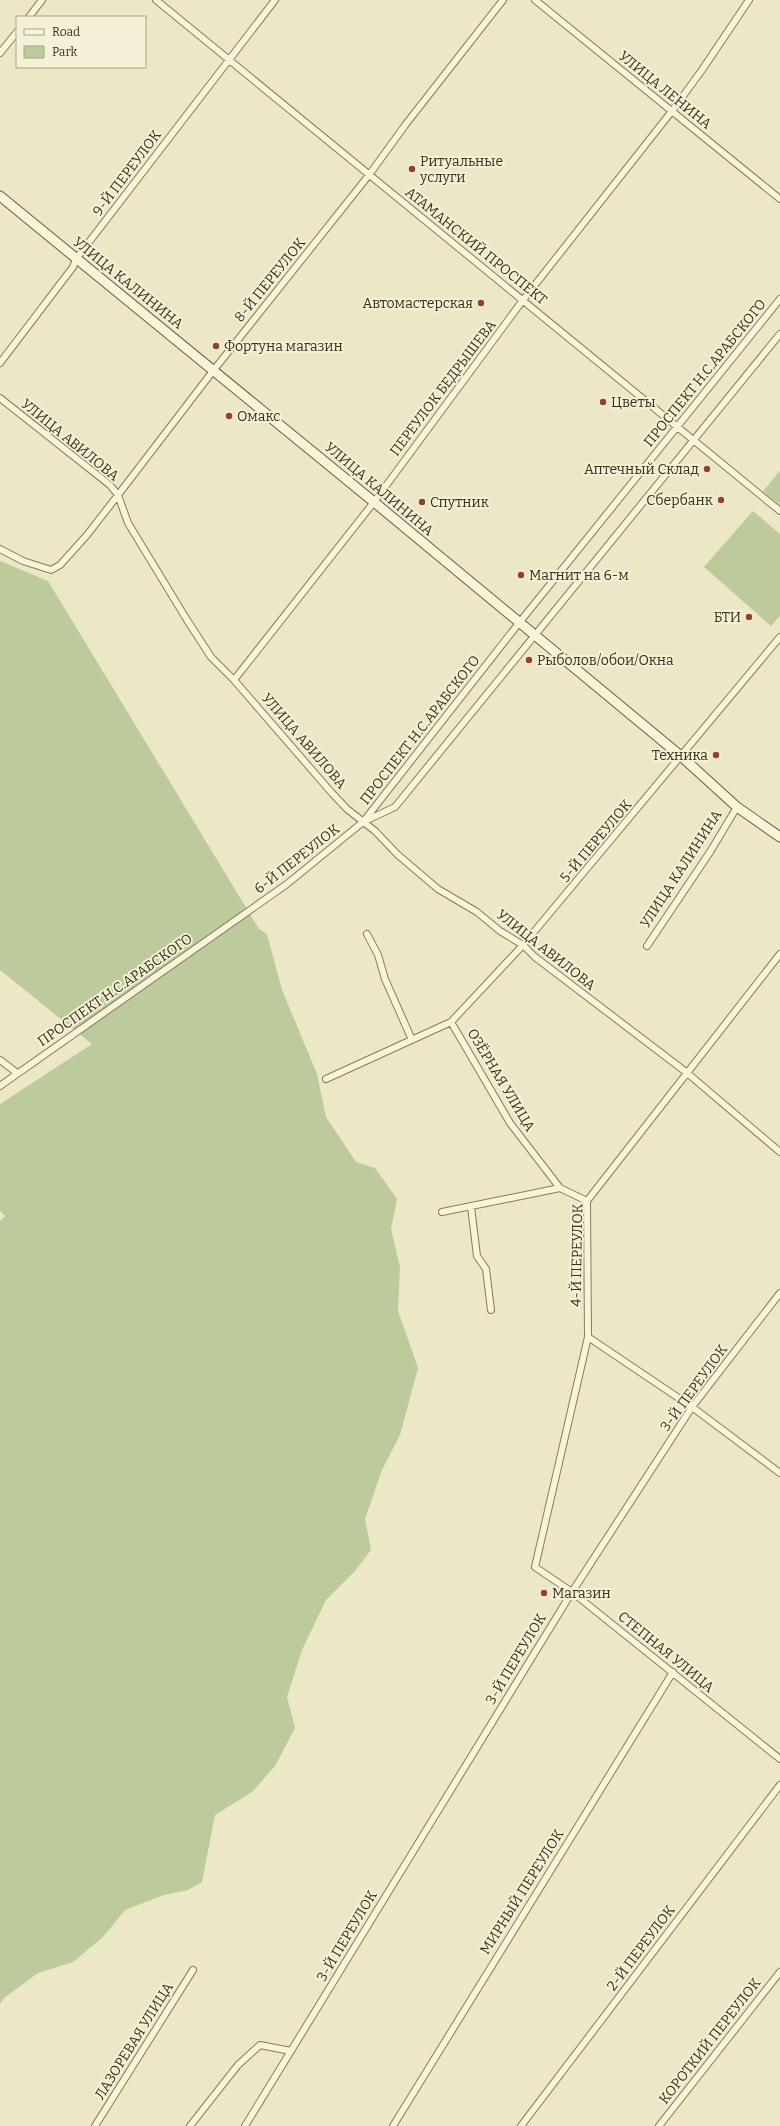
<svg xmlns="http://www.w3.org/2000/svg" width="780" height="2126" font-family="Bitter,serif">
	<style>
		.green { fill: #bdca9b }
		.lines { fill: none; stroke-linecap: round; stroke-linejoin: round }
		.minor-casing { stroke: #877b5d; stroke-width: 8 }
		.secondary-casing { stroke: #695c40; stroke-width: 11 }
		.minor { stroke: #f7f4da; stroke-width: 6 }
		.secondary { stroke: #f7f4da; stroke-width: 9 }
		.poi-dot { fill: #944030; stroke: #f4f1d7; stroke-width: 1.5 }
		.labels { text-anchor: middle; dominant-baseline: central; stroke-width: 4; stroke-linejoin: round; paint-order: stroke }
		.street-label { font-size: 14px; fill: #393020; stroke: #f4f1d7 }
		.poi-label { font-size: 14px; fill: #393020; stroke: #f4f1d7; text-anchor: start }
	</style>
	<rect width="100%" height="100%" fill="#ece8c7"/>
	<path class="green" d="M780,471V505L763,491Z
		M753,511L780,534V616L771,626L704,567Z
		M0,561L48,581L259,929L267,934L282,990L317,1074L326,1117L356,1162L375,1168L397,1199L391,1229L400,1267L398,1311L418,1368L400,1435L382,1470L365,1519L371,1550L355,1571L326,1600L302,1650L287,1697L295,1728L275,1766L252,1792L215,1815L202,1882L188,1890L164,1895L125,1910L104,1936L73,1962L38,1973L4,1998L0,2004V1221L5,1216L0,1211V1104L92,1044L0,970Z"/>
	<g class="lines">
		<g class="minor-casing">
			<path id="minor" d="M156,0L780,511
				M535,0L780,199
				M29,17L42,0
				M0,53L17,32
				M0,363L73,267L76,259L275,0
				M0,398L110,485L118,495L128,523L187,620L211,657L234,680L331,792L347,809L375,831L398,855L438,889L477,912L500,931L523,945L535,957L686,1072L780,1152
				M0,549L23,561L51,570L60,565L87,535L118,495L213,371L369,175L406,124L503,0
				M234,680L374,502L523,300L672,111L702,70L749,0
				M365,821L395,807L780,334
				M367,934L378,955L385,979L412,1040
				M647,946L710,852L737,807
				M780,954L587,1201L588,1337L535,1567L572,1592L780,1759
				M451,1022L510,1123L560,1188
				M0,1060L17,1073
				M326,1079L451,1022L523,945L780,637
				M0,1086L287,884L363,822L519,623L780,299
				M471,1207L477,1256L486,1269L491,1310
				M442,1212L560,1188L587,1201
				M588,1337L692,1407L780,1473
				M95,2126L193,1970
				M190,2126L238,2065L260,2045L291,2051
				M245,2126L572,1592L692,1407L780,1293
				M393,2126L673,1672
				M521,2126L780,1785
				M659,2126L780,1972"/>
		</g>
		<g class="secondary-casing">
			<path id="secondary" d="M0,196L374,502L682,757L737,807L780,837"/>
		</g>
		<use href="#minor" class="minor"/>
		<use href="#secondary" class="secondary"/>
	</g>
	<g class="poi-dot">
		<circle cx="412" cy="169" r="4"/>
		<circle cx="481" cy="303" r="4"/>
		<circle cx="216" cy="346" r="4"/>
		<circle cx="603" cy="402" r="4"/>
		<circle cx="229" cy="416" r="4"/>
		<circle cx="707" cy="469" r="4"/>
		<circle cx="721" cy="500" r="4"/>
		<circle cx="422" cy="502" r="4"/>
		<circle cx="521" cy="575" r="4"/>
		<circle cx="749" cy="617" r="4"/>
		<circle cx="529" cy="660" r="4"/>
		<circle cx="716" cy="755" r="4"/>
		<circle cx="544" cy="1593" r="4"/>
	</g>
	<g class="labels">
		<g class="street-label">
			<text transform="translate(665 90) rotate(39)">УЛИЦА ЛЕНИНА</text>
			<text transform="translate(127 173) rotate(-53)">9-Й ПЕРЕУЛОК</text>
			<text transform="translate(476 246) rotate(39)">АТАМАНСКИЙ ПРОСПЕКТ</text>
			<text transform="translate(270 280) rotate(-51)">8-Й ПЕРЕУЛОК</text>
			<text transform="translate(128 283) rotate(39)">УЛИЦА КАЛИНИНА</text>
			<text transform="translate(705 373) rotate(-51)">ПРОСПЕКТ Н.С.АРАБСКОГО</text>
			<text transform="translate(443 388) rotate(-53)">ПЕРЕУЛОК БЕДРЫШЕВА</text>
			<text transform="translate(70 440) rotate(39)">УЛИЦА АВИЛОВА</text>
			<text transform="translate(379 489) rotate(40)">УЛИЦА КАЛИНИНА</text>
			<text transform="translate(420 730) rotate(-52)">ПРОСПЕКТ Н.С.АРАБСКОГО</text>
			<text transform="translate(304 741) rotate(49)">УЛИЦА АВИЛОВА</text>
			<text transform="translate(596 841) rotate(-50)">5-Й ПЕРЕУЛОК</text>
			<text transform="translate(297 859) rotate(-38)">6-Й ПЕРЕУЛОК</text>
			<text transform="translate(681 869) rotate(-57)">УЛИЦА КАЛИНИНА</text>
			<text transform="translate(546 950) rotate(38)">УЛИЦА АВИЛОВА</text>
			<text transform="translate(115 990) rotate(-35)">ПРОСПЕКТ Н.С.АРАБСКОГО</text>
			<text transform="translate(501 1080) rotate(59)">ОЗЁРНАЯ УЛИЦА</text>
			<text transform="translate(577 1255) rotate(-89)">4-Й ПЕРЕУЛОК</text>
			<text transform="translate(694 1388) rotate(-54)">3-Й ПЕРЕУЛОК</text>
			<text transform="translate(666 1652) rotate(39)">СТЕПНАЯ УЛИЦА</text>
			<text transform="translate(516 1659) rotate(-59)">3-Й ПЕРЕУЛОК</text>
			<text transform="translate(522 1892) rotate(-58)">МИРНЫЙ ПЕРЕУЛОК</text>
			<text transform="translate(347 1936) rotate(-59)">3-Й ПЕРЕУЛОК</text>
			<text transform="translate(641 1948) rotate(-53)">2-Й ПЕРЕУЛОК</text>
			<text transform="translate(134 2041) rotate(-58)">ЛАЗОРЕВАЯ УЛИЦА</text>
			<text transform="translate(710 2041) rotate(-52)">КОРОТКИЙ ПЕРЕУЛОК</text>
		</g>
		<g class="poi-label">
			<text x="420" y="161">Ритуальные<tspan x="420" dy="16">услуги</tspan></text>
			<text x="473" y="303" text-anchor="end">Автомастерская</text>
			<text x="224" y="346">Фортуна магазин</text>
			<text x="611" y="402">Цветы</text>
			<text x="237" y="416">Омакс</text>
			<text x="699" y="469" text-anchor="end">Аптечный Склад</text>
			<text x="713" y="500" text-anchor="end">Сбербанк</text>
			<text x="430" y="502">Спутник</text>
			<text x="529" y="575">Магнит на 6-м</text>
			<text x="741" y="617" text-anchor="end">БТИ</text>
			<text x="537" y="660">Рыболов/обои/Окна</text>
			<text x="708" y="755" text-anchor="end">Техника</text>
			<text x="552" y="1593">Магазин</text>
		</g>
	</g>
	<rect x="16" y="16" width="130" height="52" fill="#f4f1d7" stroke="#a9a48e"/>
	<rect x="24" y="29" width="20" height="6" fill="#f7f4da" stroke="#a9a48e"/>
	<text x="52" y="36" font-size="12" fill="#393020">Road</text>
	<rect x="24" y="46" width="20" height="12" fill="#bdca9b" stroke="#a9a48e"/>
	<text x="52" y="56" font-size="12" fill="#393020">Park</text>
</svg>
